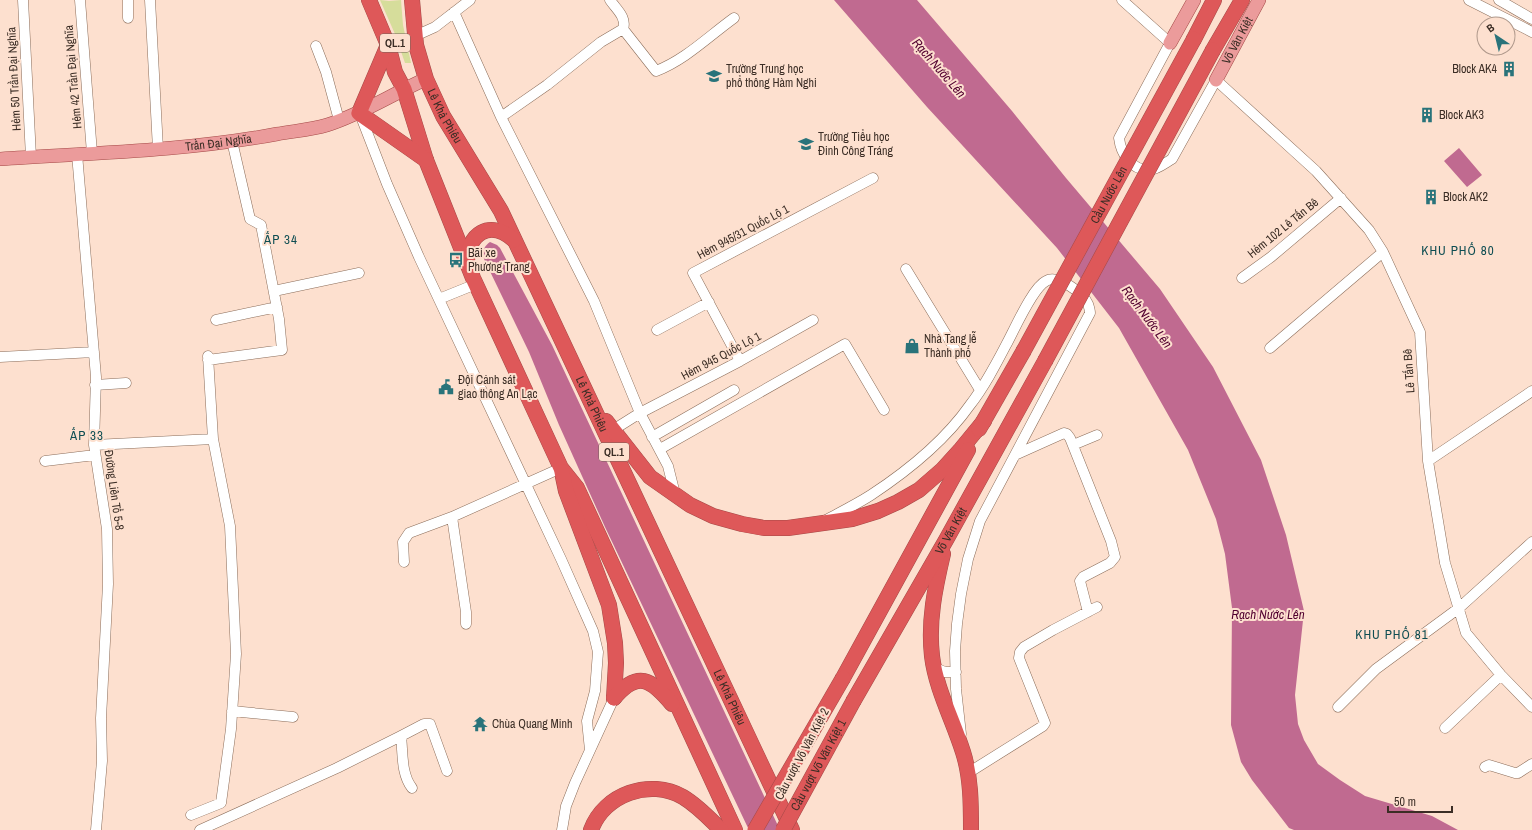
<svg xmlns="http://www.w3.org/2000/svg" width="1532" height="830" font-family="'Archivo Narrow',sans-serif">
	<style>
		.green { fill: #d6dd9b }
		.water { fill: #c06a90 }
		.lines { fill: none; stroke-linecap: round; stroke-linejoin: round }
		.minor-casing { stroke: #8b6d5a; stroke-width: 11 }
		.major-casing { stroke: #a54947; stroke-width: 14 }
		.highway-casing { stroke: #a54947; stroke-width: 16 }
		.minor { stroke: #fff; stroke-width: 10 }
		.major { stroke: #eb9b9b; stroke-width: 13 }
		.highway { stroke: #de5859; stroke-width: 15 }
		.highway-bridge-casing { stroke: #a54947; stroke-width: 16; stroke-linecap: butt }
		.highway-bridge { stroke: #de5859; stroke-width: 15 }
		.labels { text-anchor: middle; dominant-baseline: central; stroke-width: 4; stroke-linejoin: round; paint-order: stroke }
		.shield { fill: #fde0cf; stroke: #756358; stroke-width: 1 }
		.shield-label { font-size: 11px; font-weight: bold; fill: #3b2d25 }
		.street-label { font-size: 12px; fill: #3b2d25; stroke: #fde0cf }
		.poi-label { font-size: 12px; fill: #3b2d25; stroke: #fde0cf; text-anchor: start }
		.water-label { font-size: 13px; font-style: italic; fill: #520030; stroke: #fde0cf }
		.neighbourhood-label { font-size: 13px; letter-spacing: 1px; fill: #0e4d52; stroke: #fde0cf }
	</style>
	<rect width="100%" height="100%" fill="#fde0cf"/>
	<path class="green" d="M380,0L389,1L401,0L403,25L411,63H405L395,34Z"/>
	<path class="water" d="M834,0H917L1012,111L1066,178L1160,289L1213,367L1261,460L1286,535L1304,611L1295,695L1298,724L1304,740L1318,764L1340,780L1365,796L1432,816L1458,830H1294L1289,828L1252,780L1241,762L1231,725L1232,608L1225,554L1216,519L1188,450L1119,328L1057,248L927,107Z
		M1459,148L1482,175L1467,187L1444,161Z
		M490,242L497,245L500,248L552,345L780,830H749L605,527L559,425L529,352L484,259C483,251 483,247 490,242Z"/>
	<g class="lines">
		<g class="minor-casing">
			<path id="minor" d="M23,0L31,157
				M80,0L92,153
				M128,0V18
				M150,0L158,149
				M610,0C616,9 627,17 623,29
				M1122,0L1170,43L1119,138C1121,154 1131,170 1149,170C1157,170 1165,163 1172,159L1216,80L1316,171L1369,230L1383,252L1420,332L1428,461L1445,563L1466,633L1501,675L1532,707
				M1469,0L1532,32
				M1499,0L1532,19
				M454,12L501,117L594,301L640,413L668,466L675,494
				M415,36L435,27L470,0
				M316,46L326,72L339,120
				M360,114L387,184L419,257L561,559L593,631L598,652L595,691L587,721L590,750
				M501,117L547,85L601,42L623,29L656,71C685,60 709,36 734,18
				M77,154L96,377L94,445L107,529L108,584L101,718L102,761L96,830
				M906,269L980,390
				M1242,278L1271,257L1341,198
				M274,291L359,273
				M439,299L476,284
				M216,320L277,307
				M657,330L709,302
				M1270,348L1383,252
				M0,357L94,352
				M208,360L282,350L279,319L261,225L250,219L232,141
				M740,361L693,273L873,178
				M95,385L126,383
				M613,430L640,413L740,361L813,320
				M652,437L734,390
				M94,445L213,439
				M1073,445L1097,435
				M660,449L845,344L884,410
				M1015,455L1064,433L1067,434L1070,438L1111,541L1115,557L1110,563L1083,577L1080,581L1088,612
				M45,461L95,455
				M1428,461L1532,391
				M452,517L466,612V624
				M826,520C841,512 857,504 871,495C909,470 944,442 970,405C984,387 995,366 1006,345C1014,331 1032,288 1046,281C1058,274 1083,293 1088,304C1089,307 1090,310 1090,313L980,521L968,559L961,594L957,624L955,651L956,689L961,734
				M404,562L403,542L409,533L452,517L561,468
				M935,668L945,672H956
				M1338,707L1376,669L1459,608L1532,542
				M232,711L293,717
				M1445,728L1501,675
				M401,736L424,724H430L447,771
				M1485,767L1489,765L1515,773H1518L1532,764
				M968,773L1043,726L1045,723L1019,658L1020,652L1024,647L1053,630L1097,607
				M191,815L221,803L231,729L236,654L230,526L213,439L208,356
				M200,830L337,768L401,736C403,753 401,774 412,788
				M562,830L566,806L575,783L614,698"/>
		</g>
		<g class="major-casing">
			<g id="major">
				<path d="M1170,43L1194,0"/>
				<path id="s1" d="M1216,80L1259,0"/>
				<path id="s2" d="M0,159C92,153 186,151 277,134C293,131 311,130 327,125C362,114 392,94 426,79"/>
			</g>
		</g>
		<g class="highway-casing">
			<g id="highway">
				<path d="M369,0L388,45L395,72L404,89L426,160L473,278L561,468L577,488L735,830"/>
				<path id="s3" d="M412,0L416,45L426,79L443,116L501,211L792,830"/>
				<path d="M1194,39L1214,0"/>
				<path d="M388,45L359,113L426,160"/>
				<path d="M1213,50L1242,0"/>
				<path d="M467,264C467,233 490,219 514,240"/>
				<path d="M606,421L650,477L690,505L713,516L742,524L764,528H788L852,519L878,511L898,502L919,490L942,470L961,449L984,421"/>
				<path d="M979,429L1023,352"/>
				<path d="M562,472L566,491L609,605L615,643L616,663L614,698"/>
				<path d="M943,554C935,588 928,621 932,656C936,689 953,720 963,752C971,777 971,804 971,830"/>
				<path d="M843,678L968,450"/>
				<path d="M614,698C638,670 651,679 672,704"/>
				<path id="s4" d="M854,700L946,540L1045,361"/>
				<path d="M591,830C604,794 650,778 683,797C698,806 709,818 721,830"/>
			</g>
		</g>
		<use href="#minor" class="minor"/>
		<use href="#major" class="major"/>
		<use href="#highway" class="highway"/>
		<g class="highway-bridge-casing">
			<g id="highway-bridge">
				<path id="s5" d="M1023,352L1194,39"/>
				<path d="M1045,361L1213,50"/>
				<path d="M755,830L843,678"/>
				<path id="s6" d="M783,830L854,700"/>
			</g>
		</g>
		<use href="#highway-bridge" class="highway-bridge"/>
	</g>
	<defs>
		<g id="building-bare" transform="scale(1.2)"><path d="M-4-6H4V6H1V3H-1V6H-4ZM-2.5-4.3h1.7v1.8h-1.7ZM.8-4.3h1.7v1.8H.8ZM-2.5-1h1.7V.8h-1.7ZM.8-1h1.7V.8H.8Z" fill="#29737a" stroke="#fde0cf" stroke-width="2.5" paint-order="stroke"/></g>
		<g id="school-bare" transform="scale(1.2)"><path d="M0-5L7-2L0 1L-7-2ZM-4 1L0 2.5L4 1V4Q0 6-4 4Z" fill="#29737a" stroke="#fde0cf" stroke-width="2.5" paint-order="stroke"/></g>
		<g id="bus-bare" transform="scale(1.2)"><path d="M-5-6H5V4H4V6H2V4H-2V6H-4V4H-5ZM-3.5-4V0h7V-4ZM-3.5 1.2v1.5H-2V1.2ZM2 1.2v1.5H3.5V1.2Z" fill="#29737a" stroke="#fde0cf" stroke-width="2.5" paint-order="stroke"/></g>
		<g id="shop-bare" transform="scale(1.2)"><path d="M-5-2.5h2.3a2.7 3.5 0 0 1 5.4 0H5L5.5 6h-11ZM-1.5-2.5h3a1.5 2.3 0 0 0-3 0Z" fill="#29737a" stroke="#fde0cf" stroke-width="2.5" paint-order="stroke"/></g>
		<g id="civic-bare" transform="scale(1.2)"><path d="M-.6-6.5H3V-4.5H.6V-3L4-1V1h2V6H-6V1h2V-1L-.6-3ZM-1.2 2.5V6h2.4V2.5Z" fill="#29737a" stroke="#fde0cf" stroke-width="2.5" paint-order="stroke"/></g>
		<g id="temple-bare" transform="scale(1.2)"><path d="M0-6L5-2H3V0L6.5 2.5H4V6H1.5V3h-3V6H-4V2.5H-6.5L-3 0V-2H-5Z" fill="#29737a" stroke="#fde0cf" stroke-width="2.5" paint-order="stroke"/></g>
	</defs>
	<g fill-rule="evenodd">
		<use href="#building-bare" x="1509" y="69"/>
		<use href="#school-bare" x="714" y="76"/>
		<use href="#building-bare" x="1427" y="115"/>
		<use href="#school-bare" x="806" y="144"/>
		<use href="#building-bare" x="1431" y="197"/>
		<use href="#bus-bare" x="456" y="260"/>
		<use href="#shop-bare" x="912" y="346"/>
		<use href="#civic-bare" x="446" y="387"/>
		<use href="#temple-bare" x="480" y="724"/>
	</g>
	<g class="labels">
		<g class="shield">
			<rect x="380" y="34" width="30" height="18" rx="3"/>
			<rect x="599" y="443" width="30" height="18" rx="3"/>
		</g>
		<g class="shield-label">
			<text x="395" y="43">QL.1</text>
			<text x="614" y="452">QL.1</text>
		</g>
		<g class="street-label">
			<text stroke="none"><textPath href="#s1" startOffset="45">Võ Văn Kiệt</textPath></text>
			<text transform="translate(73 77) rotate(-95)">Hẻm 42 Trần Đại Nghĩa</text>
			<text transform="translate(14 79) rotate(-93)">Hẻm 50 Trần Đại Nghĩa</text>
			<text stroke="none"><textPath href="#s3" startOffset="122">Lê Khả Phiêu</textPath></text>
			<text stroke="none"><textPath href="#s2" startOffset="219">Trần Đại Nghĩa</textPath></text>
			<text stroke="none"><textPath href="#s5" startOffset="179">Cầu Nước Lên</textPath></text>
			<text transform="translate(1283 228) rotate(-39)">Hẻm 102 Lê Tấn Bê</text>
			<text transform="translate(743 232) rotate(-28)">Hẻm 945/31 Quốc Lộ 1</text>
			<text transform="translate(721 356) rotate(-28)">Hẻm 945 Quốc Lộ 1</text>
			<text transform="translate(1409 371) rotate(-94)">Lê Tấn Bê</text>
			<text stroke="none"><textPath href="#s3" startOffset="446">Lê Khả Phiêu</textPath></text>
			<text transform="translate(114 490) rotate(82)">Đường Liên Tổ 5-8</text>
			<text stroke="none"><textPath href="#s4" startOffset="195">Võ Văn Kiệt</textPath></text>
			<text stroke="none"><textPath href="#s3" startOffset="770">Lê Khả Phiêu</textPath></text>
			<text transform="translate(802 754) rotate(-62)">Cầu vượt Võ Văn Kiệt 2</text>
			<text stroke="none"><textPath href="#s6" startOffset="74">Cầu vượt Võ Văn Kiệt 1</textPath></text>
		</g>
		<g class="poi-label">
			<text x="726" y="69">Trường Trung học<tspan x="726" dy="14">phổ thông Hàm Nghi</tspan></text>
			<text x="1497" y="69" text-anchor="end">Block AK4</text>
			<text x="1439" y="115">Block AK3</text>
			<text x="818" y="137">Trường Tiểu học<tspan x="818" dy="14">Đinh Công Tráng</tspan></text>
			<text x="1443" y="197">Block AK2</text>
			<text x="468" y="253">Bãi xe<tspan x="468" dy="14">Phương Trang</tspan></text>
			<text x="924" y="339">Nhà Tang lễ<tspan x="924" dy="14">Thành phố</tspan></text>
			<text x="458" y="380">Đội Cảnh sát<tspan x="458" dy="14">giao thông An Lạc</tspan></text>
			<text x="492" y="724">Chùa Quang Minh</text>
		</g>
		<g class="water-label">
			<text transform="translate(939 68) rotate(49)">Rạch Nước Lên</text>
			<text transform="translate(1147 317) rotate(53)">Rạch Nước Lên</text>
			<text x="1268" y="614">Rạch Nước Lên</text>
		</g>
		<g class="neighbourhood-label">
			<text x="281" y="239">ẤP 34</text>
			<text x="1458" y="250">KHU PHỐ 80</text>
			<text x="87" y="435">ẤP 33</text>
			<text x="1392" y="634">KHU PHỐ 81</text>
		</g>
	</g>
	<g transform="translate(1496 36) rotate(325)"><circle r="19" fill="#fde0cf" stroke="#af988b"/>
	<path d="M0-3L7 15L0 10L-7 15Z" fill="#29737a"/>
	<text y="-6" font-size="11" font-weight="bold" text-anchor="middle" fill="#3b2d25">B</text>
	</g>
	<path d="M1388 806v6h64v-6" fill="none" stroke="#3b2d25" stroke-width="2"/>
	<text x="1394" y="806" font-size="12" fill="#3b2d25" stroke="#fde0cf" stroke-width="3" paint-order="stroke">50 m</text>
</svg>
